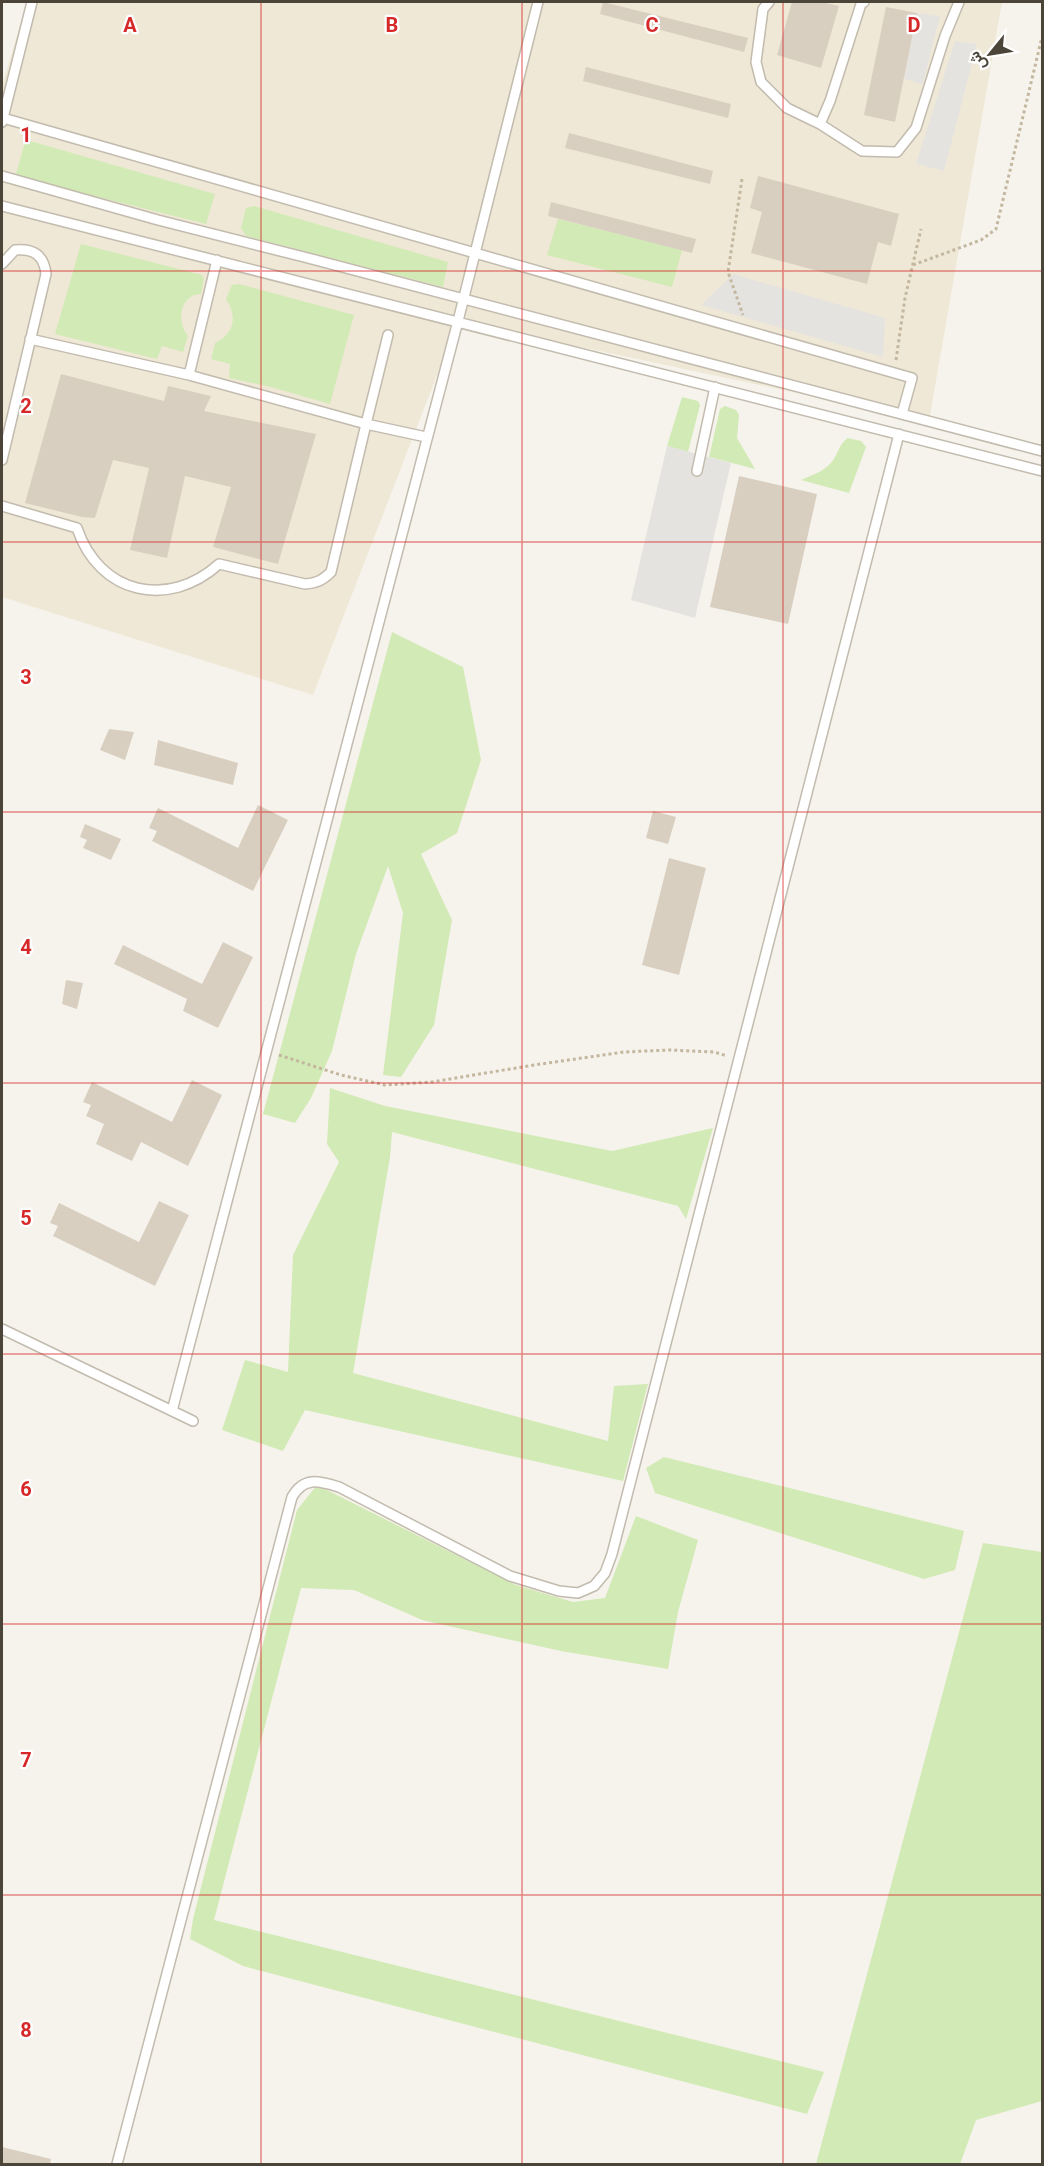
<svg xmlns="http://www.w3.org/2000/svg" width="1044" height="2166" font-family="Roboto,Vazirmatn,sans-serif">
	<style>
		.education { fill: #efe8d6 }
		.green { fill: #d2eab5 }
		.parking { fill: #e5e3e0 }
		.building { fill: #d8cfc1 }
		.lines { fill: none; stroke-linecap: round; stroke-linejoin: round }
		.lane-casing { stroke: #c2bbae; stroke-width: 12 }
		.path { stroke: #c4b79f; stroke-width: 3; stroke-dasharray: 3 3; stroke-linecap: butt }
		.lane { stroke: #fff; stroke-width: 9 }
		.grid { fill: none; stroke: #d62828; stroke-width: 1.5; stroke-opacity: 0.55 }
		.grid-label { font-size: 20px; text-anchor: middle; font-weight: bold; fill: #d62828; stroke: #fff; stroke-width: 4.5; stroke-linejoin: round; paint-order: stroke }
	</style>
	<rect width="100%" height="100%" fill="#f6f3ec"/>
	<path class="education" d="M27,2H1002L929,421L458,321L313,695L2,597V86Z"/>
	<path class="green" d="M30,141L215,194L206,224L19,177L16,174L25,142Z
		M254,206L448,262L443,287L246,236L241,228L246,208Z
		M558,219L682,250L672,287L547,255Z
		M81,244L202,275L204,279L201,294C180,294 176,322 188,336L183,352L162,346L157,359L55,334Z
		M239,284L354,315L330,404L271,387L229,378L230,364L211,359L215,343C234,334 238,317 226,299L232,285Z
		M682,397L698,401L700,405L688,452L667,446Z
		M725,406L736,410L739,415L737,438L755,469L709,457L720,409Z
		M848,438L861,441L866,447L849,493L801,480C812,475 823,472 831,463C838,455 839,443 848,438Z
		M392,632L463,667L481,760L457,833L421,854L452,920L434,1025L401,1077L383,1075L403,913L388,866L356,954L332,1051L311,1098L295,1123L263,1114Z
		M330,1088L385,1106L612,1151L713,1128L686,1219L678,1206L392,1132L390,1157L353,1373L608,1441L614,1386L648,1384L623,1481L305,1410L283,1451L222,1430L245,1360L288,1372L293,1255L339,1162L327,1144Z
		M664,1457L964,1531L955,1570L924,1579L655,1493L646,1468Z
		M317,1485L516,1585L573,1602L605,1598L636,1516L698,1540L678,1612L668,1669L561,1651L422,1620L354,1590L301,1588L214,1920L824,2072L807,2114L243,1966L190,1939L193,1919L297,1510Z
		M983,1543L1042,1552V2101L976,2120L960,2164H816Z"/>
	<path class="parking" d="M917,13L940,16L923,84L904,79Z
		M955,41L977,44L944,171L916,164Z
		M733,274L885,318L883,357L701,305Z
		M667,446L731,463L695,618L631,600Z"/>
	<path class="building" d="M603,2L748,38L744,52L600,14Z
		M792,2H822L839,6L821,68L777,55Z
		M886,7L917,13L895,122L864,115Z
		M586,67L731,104L728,118L583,81Z
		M569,133L713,171L710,184L565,148Z
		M758,176L899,214L891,246L878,242L867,284L751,253L762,212L750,208Z
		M551,202L696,239L692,253L548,216Z
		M61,374L164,401L168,386L211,396L204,411L316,434L278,564L213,547L231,487L185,476L167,558L130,550L149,468L113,460L95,518L82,517L25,503Z
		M739,476L817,494L788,624L710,607Z
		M109,729L134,732L125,760L100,750Z
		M158,740L238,763L233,785L154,765Z
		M258,805L288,820L253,891L152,841L157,831L149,828L158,808L238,848Z
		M653,811L676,817L668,844L646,838Z
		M85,824L121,839L111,860L83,848L87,840L80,837Z
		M669,858L706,868L679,975L642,965Z
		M223,942L253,957L218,1028L183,1011L187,999L114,964L123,945L202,984Z
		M66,980L83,983L77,1009L62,1004Z
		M192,1080L222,1095L188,1166L141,1142L132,1161L96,1144L104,1124L86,1116L91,1105L83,1102L92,1082L172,1122Z
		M159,1201L189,1215L155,1286L53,1236L58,1226L50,1223L59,1203L139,1242Z
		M2,2147L51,2159L50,2164H2Z"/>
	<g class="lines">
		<g class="lane-casing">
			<path id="lane" d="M769,2L763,9L756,62L761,82L787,108L820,124
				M864,2L861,4L830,101L820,124L862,151L897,152L916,128L945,36L959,2
				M3,118L912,378L902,414
				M2,122L32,2
				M2,176L158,220L304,257L1042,451
				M2,206L1042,471
				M2,264L15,250C33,248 44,255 46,274L2,460
				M388,335L366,424L426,437
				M189,375L217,260
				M697,471L715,387
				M2,506L77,528C99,594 168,610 219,564L305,584C317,583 323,580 331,572L366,424L189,375L30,339
				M2,1329L193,1421
				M172,1411L458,321L538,2
				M117,2164L292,1497C304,1476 319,1481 339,1487L510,1576L559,1591L578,1593L594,1586L605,1573L612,1554L899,434"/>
		</g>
		<path class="path" d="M742,179L728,272L743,315
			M913,265L981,240L996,229L1042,37
			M896,360L905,298L921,229
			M279,1055L341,1075L385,1085L432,1082L534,1065L624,1052L669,1050L714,1052L727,1056"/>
		<use href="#lane" class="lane"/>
	</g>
	<path class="grid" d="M261,2V2164M522,2V2164M783,2V2164M2,271H1042M2,542H1042M2,812H1042M2,1083H1042M2,1354H1042M2,1624H1042M2,1895H1042"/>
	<g class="grid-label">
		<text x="130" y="32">A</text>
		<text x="392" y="32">B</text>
		<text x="652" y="32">C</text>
		<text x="914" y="32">D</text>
		<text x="26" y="142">1</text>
		<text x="26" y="413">2</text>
		<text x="26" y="684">3</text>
		<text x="26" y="954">4</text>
		<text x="26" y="1225">5</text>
		<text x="26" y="1496">6</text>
		<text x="26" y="1767">7</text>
		<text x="26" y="2037">8</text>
	</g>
	<rect width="1044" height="2166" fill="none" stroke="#4b4439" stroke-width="6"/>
	<g transform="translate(990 54) rotate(240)" stroke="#ffffff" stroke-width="4.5" paint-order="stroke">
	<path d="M0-4.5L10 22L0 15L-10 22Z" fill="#4b4439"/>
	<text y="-9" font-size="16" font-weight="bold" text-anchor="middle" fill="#4b4439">ش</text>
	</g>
</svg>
